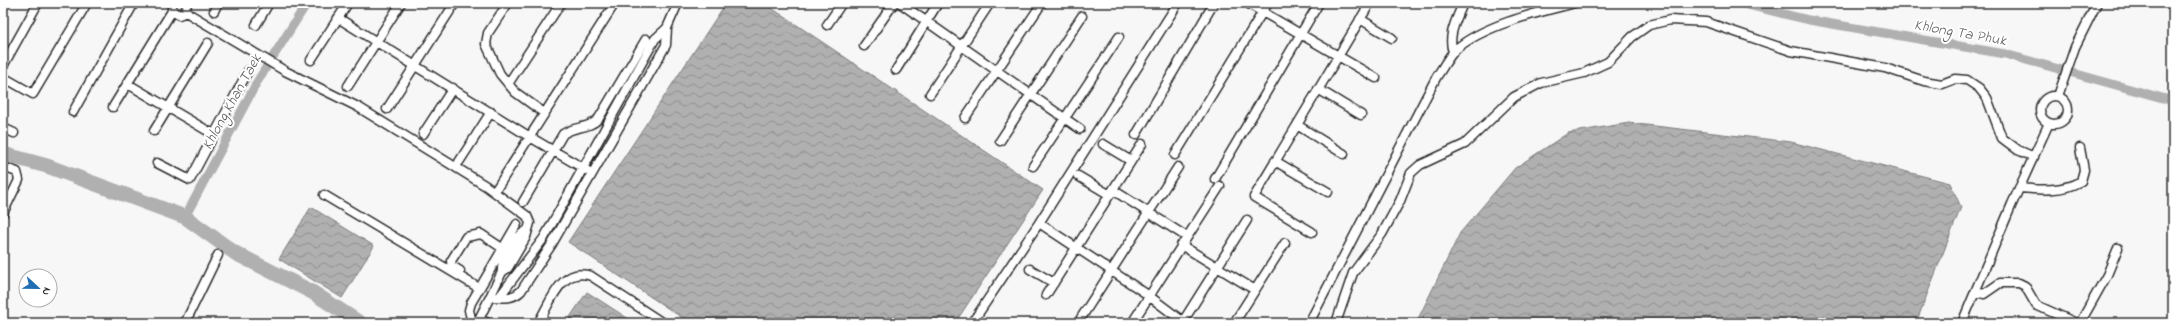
<svg xmlns="http://www.w3.org/2000/svg" width="2176" height="326" font-family="'Indie Flower',sans-serif">
	<style>
		.water { fill: url(#water-waves); stroke: #7b7b7b }
		.lines { fill: none; stroke-linecap: round; stroke-linejoin: round }
		.canal { stroke: #b0b0b0; stroke-width: 9 }
		.river { stroke: #b0b0b0; stroke-width: 15 }
		.street-casing { stroke: #2b2b2b; stroke-width: 11 }
		.street { stroke: #fff; stroke-width: 8 }
		.labels { text-anchor: middle; dominant-baseline: central; stroke-width: 4; stroke-linejoin: round; paint-order: stroke }
		.water-label { font-size: 15px; font-style: italic; fill: #5a5a5a; stroke: #fff }
	</style>
	<defs>
		<pattern id="water-waves" width="16" height="10" patternUnits="userSpaceOnUse"><rect width="16" height="10" fill="#b0b0b0"/><path d="M0 5q4-4 8 0t8 0" fill="none" stroke="#8f8f8f"/></pattern>
	</defs>
	<rect width="100%" height="100%" fill="#f7f7f7"/>
	<filter id="ink" filterUnits="userSpaceOnUse"><feTurbulence type="fractalNoise" baseFrequency=".025" numOctaves="2"/><feDisplacementMap in="SourceGraphic" scale="8" xChannelSelector="R" yChannelSelector="G"/><feConvolveMatrix kernelMatrix="1 2 1 2 8 2 1 2 1" color-interpolation-filters="sRGB"/></filter>
	<g filter="url(#ink)">
		<path class="water" d="M726,3H764L1043,190L955,323H690L568,242Z
			M1629,123L1791,142L1950,183L1961,207L1916,323H1416L1460,233L1515,168L1568,133Z
			M311,207L374,246L342,298L279,259Z
			M587,292L635,323H566Z"/>
		<g class="lines">
			<path class="canal" d="M1739,3L1809,20L2005,54L2173,101
				M185,217L257,82L307,3"/>
			<path class="river" d="M3,154L47,166L185,217L235,253L312,292L360,323"/>
			<g class="street-casing">
				<path id="street" d="M172,3V11L179,15L186,12L187,3
					M508,3L488,33L486,44L500,74L515,92L544,113
					M900,3L1080,129
					M1247,3L1376,78
					M1540,3L1544,11
					M214,11L218,3
					M186,12L285,71L358,107L486,186L527,216L530,223L526,237L508,268L502,272L490,297
					M338,18L530,137L588,171
					M1360,19L1392,38
					M256,25L269,3
					M827,25L842,3
					M864,46L894,3
					M1453,52C1447,35 1457,19 1463,3
					M311,60L348,3
					M3,66L38,3
					M896,70L938,3
					M3,77L33,94L87,3
					M128,84L213,134
					M508,84L561,3
					M348,86L401,3
					M1318,89L1361,115
					M930,94L990,3
					M2058,96L2075,47L2097,3
					M2040 110a14 14 0 1 1 28 0a14 14 0 1 1-28 0Z
					M113,107L172,11
					M387,109L455,3
					M73,112L134,3
					M965,118L1042,3
					M1297,125L1344,154
					M3,128L14,133
					M154,131L208,43
					M423,134L453,88
					M1136,135L1214,3
					M1000,141L1082,16
					M1103,144L1131,161
					M1175,155L1268,3
					M1275,161L1328,192
					M459,162L491,112
					M157,163L190,180L248,71
					M1033,166L1119,37
					M3,167L17,172L19,180L3,213
					M1078,176L1110,195
					M1215,179L1319,3
					M497,188L615,3
					M2019,188C2041,190 2062,192 2081,181L2084,170L2080,148
					M1113,190L1187,237
					M324,195L479,288
					M523,202L563,134C574,126 590,129 599,118L646,39
					M1039,223L1145,293L1185,323
					M1312,232L1254,197L1370,3
					M1181,245L1255,290
					M1030,269L1054,283
					M460,271L452,266L451,261L466,237L481,234L502,248
					M502,272C500,262 517,235 526,231
					M1976,292L1984,294L2000,283H2019L2025,286L2036,305L2076,323
					M1046,295L1142,144
					M500,296L544,238L655,39L667,28
					M1081,318L1178,167
					M479,319L490,297C502,297 512,300 521,291L552,244L666,45L667,28L678,3
					M476,322L479,319L488,323
					M185,323L218,255
					M472,323L469,310L471,303L517,224
					M538,323C551,302 561,266 591,276L663,323
					M972,323L1039,223L1178,3
					M1132,323L1220,186
					M1182,323L1247,220
					M1234,323L1285,243
					M1309,323L1437,76C1443,68 1448,57 1455,50C1483,25 1539,12 1575,3
					M1336,323L1353,273L1382,234L1400,201L1411,173L1420,165L1465,144L1514,97L1541,83L1584,73L1608,62L1632,37L1649,25L1670,20L1706,22L1791,51L1885,68L1924,81L1942,84L1955,79L1967,80L1979,88L1987,98L2002,138L2018,150L2034,157
					M1962,323L2012,204L2049,123
					M2080,323L2107,275L2118,248"/>
			</g>
			<use href="#street" class="street"/>
		</g>
	</g>
	<g class="labels">
		<g class="water-label">
			<text transform="translate(1960 33) rotate(10)">Khlong Ta Phuk</text>
			<text transform="translate(232 102) rotate(-61)">Khlong Khan Taek</text>
		</g>
	</g>
	<rect width="2176" height="326" fill="none" stroke="#fff" stroke-width="16"/>
	<rect x="8" y="8" width="2160" height="310" fill="none" stroke="#2b2b2b" stroke-width="1.5" filter="url(#ink)"/>
	<g transform="translate(38 288) rotate(112)"><circle r="19" fill="#ffffff" stroke="#aaaaaa"/>
	<path d="M0-3L7 15L0 10L-7 15Z" fill="#1f6fb2"/>
	<text y="-6" font-size="11" font-weight="bold" text-anchor="middle" fill="#2b2b2b">N</text>
	</g>
</svg>
